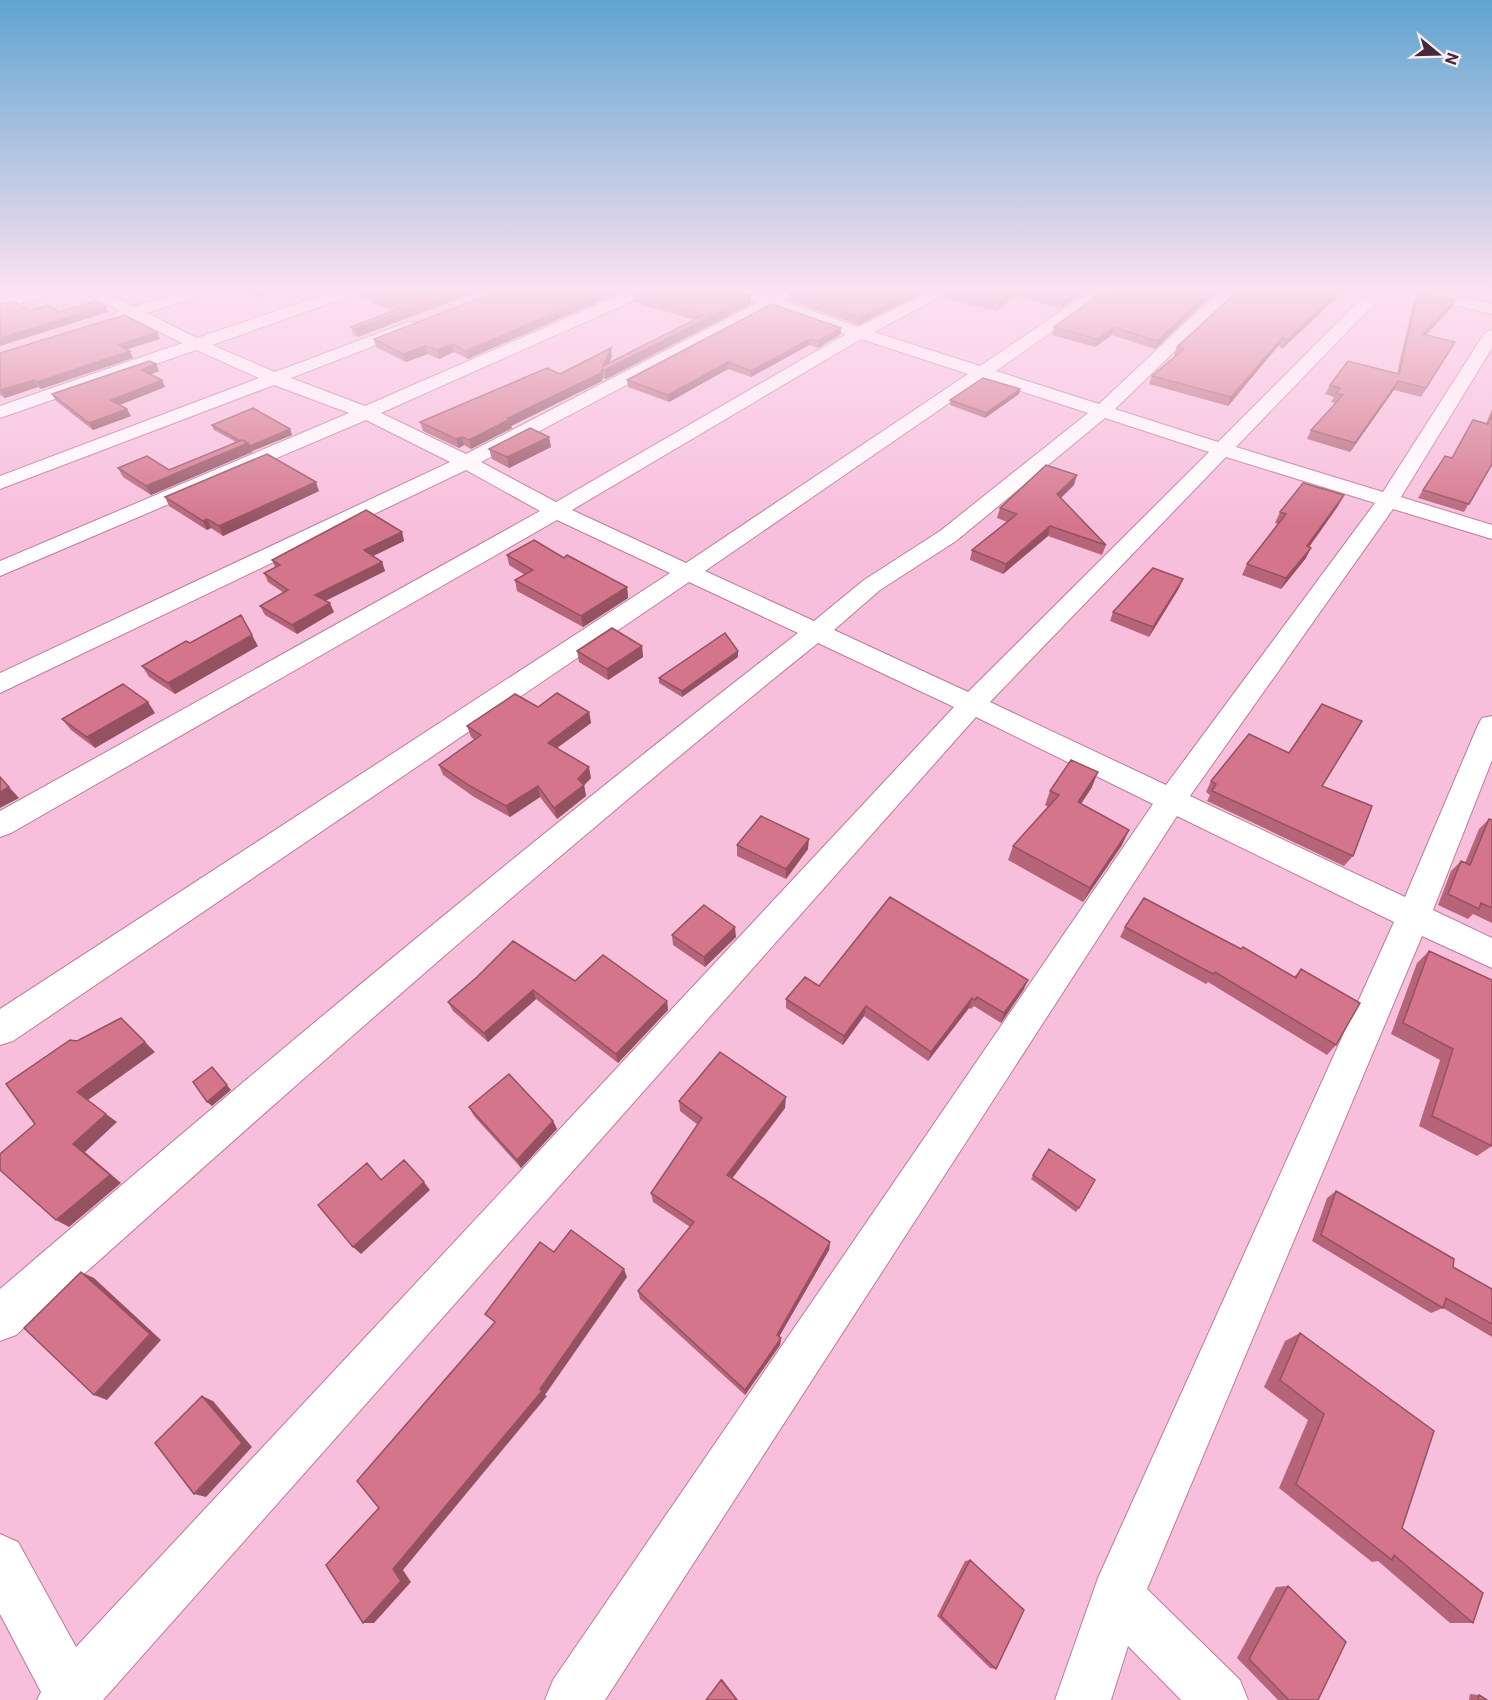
<svg xmlns="http://www.w3.org/2000/svg" width="1492" height="1700" font-family="Roboto,sans-serif">
	<style>
		.lines { fill: none; stroke-linecap: round; stroke-linejoin: round }
		.street-casing { stroke: #bc7a9e; stroke-width: 2 }
		.street { fill: #fff; fill-rule: evenodd }
		.wall { fill: #b66578 }
		.shaded-wall { fill: #945261 }
		.building { fill: #d4758b; stroke: #945261; stroke-width: 1.5 }
	</style>
	<rect width="100%" height="100%" fill="#f8bfdd"/>
	<g class="lines">
		<g class="street-casing">
			<path id="street" d="M43,287H67L65,290L0,310V300Z
				M76,287H96L134,307L196,287H220L218,290L147,313L197,338L346,287H369L367,290L212,345L275,372L408,322H420L422,325L420,328L291,378L365,406L638,287H659L657,290L381,413L466,454L757,303L713,290L711,287H736L770,297L788,287H807L784,301L858,327L939,287H959L874,332L980,366L1097,287H1115L996,371L1099,404L1199,310L1228,287H1245L1211,316L1115,409L1218,442L1373,287H1416L1492,304V314L1388,289L1236,447L1383,492L1484,334L1492,329V348L1401,497L1492,525V539L1393,509L1190,796L1405,897L1478,725L1482,718L1492,716V760L1433,910L1492,938V968L1422,936L1147,1589L1240,1680L1248,1700H1181L1128,1646L1111,1700H1055L1098,1578L1394,922L1177,816L605,1700H545L553,1680L1153,804L976,717L103,1700H37L41,1692L0,1614V1534L18,1542L76,1647L954,707L818,643C543,864 279,1099 16,1335L0,1341V1289C261,1065 525,844 798,633L689,582L13,1041L0,1045V1009L670,573L557,520L11,833L0,837V811L540,511L466,470L0,693V673L450,462L366,420L0,576V561L349,413L274,385L0,489V476L259,378L196,350L0,418V406L182,343L132,318L121,321L115,319L113,316L119,311ZM772,308L846,334L556,502L481,462ZM861,339L968,374L686,563L572,510ZM984,379L1088,413L940,531L864,580L814,621L705,571ZM1105,418L1209,452L968,692L834,630L880,590L956,541ZM1226,457L1375,503L1166,785L990,702Z"/>
		</g>
		<use href="#street" class="street"/>
	</g>
	<path class="wall" d="M105,287H134L114,294L107,290Z
		M232,287H286L256,297Z
		M434,287L358,337L353,335L351,327L393,311L358,296L356,288Z
		M508,287L468,359L454,352L439,359L428,354L406,362L376,347L374,339Z
		M745,287H783L770,295Z
		M934,287L858,325L789,300V293Z
		M1093,287L1061,308L1015,296L997,311L943,298L944,290Z
		M1242,287H1348L1282,349L1279,345L1228,406L1149,384L1152,376L1176,356L1174,355L1177,347Z
		M1418,291L1451,308L1426,335L1455,342L1421,397L1394,390L1350,452L1307,439L1311,430L1336,403L1331,402L1334,397L1325,394L1330,385L1397,373L1414,299Z
		M634,295L751,304L606,379L603,378L602,381L511,426L512,428L471,449L464,445L459,448L423,431L420,422L560,374L611,348L612,356L609,364L694,320L634,302Z
		M1198,308L1155,349L1112,335L1095,347L1052,335L1054,327Z
		M841,328V334L818,348L809,345L751,377L728,369L669,402L628,387L627,380Z
		M160,339L127,349L133,358L41,389L38,387L5,398L0,395V353Z
		M159,371L150,375L165,387L120,405L131,416L93,430L56,401L52,394Z
		M1020,389L1019,394L985,418L950,405V400Z
		M1492,409V464L1464,512L1418,498L1423,490L1451,458L1486,424Z
		M212,425L290,429L292,435L252,451H251L252,452L151,495L123,477L118,468L169,470L236,442L214,430Z
		M549,437L551,447L509,468L492,459L489,449Z
		M1074,485L1061,498L1106,545L1102,555L1048,536L1003,574L970,560L972,550L1007,522L997,518L1000,508Z
		M319,491L223,536L211,528L207,530L169,506L165,497Z
		M1344,495L1338,506L1309,547L1306,558L1281,589L1242,575L1247,564L1279,524L1275,523L1280,512Z
		M402,532L404,541L373,556L382,562L385,571L325,601L334,612L297,634L265,615L260,606L284,593L268,582L264,573L275,567L272,560Z
		M507,555L564,558L627,587L628,598L583,627L517,591L515,580L525,575L509,565Z
		M1183,579L1179,588L1149,637L1110,621L1113,612Z
		M190,643L258,646L175,694L149,677L142,666Z
		M642,646L643,657L608,680L579,662L577,651Z
		M738,651V657L682,697L659,683V678Z
		M538,707L589,712L591,723L557,748L591,778L584,785L586,796L557,819L540,797L510,817L474,797L443,775L439,765L475,740L471,737L467,726Z
		M155,713L95,748L71,730L62,719Z
		M1211,781L1322,786L1353,856L1344,866L1207,801L1210,795L1206,792Z
		M1092,787L1081,804L1122,845L1083,902L1008,860L1013,846L1048,807L1045,805L1050,791Z
		M1489,819L1492,820V923L1473,914L1468,919L1438,905L1451,871L1461,861L1465,863L1479,829Z
		M737,845L808,849L786,879L737,856Z
		M1125,927L1294,977L1301,969L1336,1045L1327,1055L1208,982L1206,984L1120,937Z
		M672,935L736,937L705,967L673,945Z
		M1429,951L1492,1146L1477,1156L1419,1126L1440,1060L1391,1034L1417,963Z
		M575,981L667,1001L668,1010L618,1063L536,999L488,1042L453,1011L448,1002Z
		M819,986L1024,989L1001,1023L974,1006L971,1009L969,1008L928,1061L864,1016L843,1045L786,1008V999Z
		M679,1101L785,1108L732,1178L830,1242L829,1250L779,1337L781,1338L780,1345L745,1395L640,1299L638,1291L690,1227L653,1202L651,1193L698,1125L680,1111Z
		M469,1107L553,1121L557,1129L521,1168L474,1116Z
		M1049,1149L1079,1208L1076,1212L1031,1179Z
		M1336,1191L1453,1267L1492,1289V1337L1443,1308L1431,1313L1312,1241L1327,1198Z
		M1300,1333L1402,1528L1473,1623H1450L1378,1561L1372,1562L1279,1488L1308,1420L1264,1387L1285,1341Z
		M970,1560L996,1669L990,1668L937,1616L965,1561Z
		M1288,1586L1318,1700H1278L1237,1658L1276,1587Z
		M1470,1694L1479,1695L1487,1700H1469Z"/>
	<path class="shaded-wall" d="M112,287H134L114,294L111,288Z
		M260,287H286L256,297L253,290Z
		M467,287H489L358,337L355,329Z
		M614,287H632L468,359L466,351Z
		M770,287H783L770,295Z
		M919,287H934L858,325L859,317Z
		M1083,287H1093L1061,308L1063,301Z
		M1217,287H1224L1198,308L1155,349L1157,341L1200,301Z
		M1343,287H1348L1282,349L1286,341Z
		M1017,289L1015,296L997,311L998,303Z
		M751,296V304L606,379L605,370L603,366L611,348L612,356L606,370Z
		M1455,300L1451,308L1419,343L1423,334Z
		M105,306L108,312L0,346V338Z
		M1114,327L1112,335L1095,347L1097,339Z
		M841,328V334L818,348V341Z
		M157,332L160,339L121,351L118,345Z
		M1283,337L1279,345L1228,406L1231,397Z
		M810,339L809,345L751,377V371Z
		M452,344L454,352L439,359L437,350Z
		M425,346L428,354L406,362L403,354Z
		M130,351L133,358L41,389L37,382Z
		M728,362V369L669,402L668,395Z
		M156,364L159,371L144,377L141,370Z
		M602,369L603,378L602,381L511,426L512,428L471,449L469,440L508,418Z
		M34,380L38,387L5,398L1,391Z
		M162,380L165,387L114,407L111,400Z
		M1398,381L1394,390L1350,452L1355,443Z
		M1020,389L1019,394L985,418L986,413Z
		M127,409L131,416L93,430L89,423Z
		M290,429L292,435L252,451L250,446Z
		M462,437L464,445L459,448L456,439Z
		M549,437L551,447L509,468L507,457Z
		M248,443L252,452L151,495L146,486Z
		M1077,475L1074,485L1054,504L1057,494Z
		M316,482L319,491L223,536L219,526Z
		M1344,495L1338,506L1302,557L1307,546Z
		M207,519L211,528L207,530L203,521Z
		M1050,526L1048,536L1003,574L1006,564Z
		M402,532L404,541L367,559L364,550Z
		M1311,548L1306,558L1281,589L1286,578Z
		M382,562L385,571L319,604L315,595Z
		M1183,579L1179,588L1149,637L1153,627Z
		M627,587L628,598L583,627L581,616Z
		M330,603L334,612L297,634L292,625Z
		M252,635L258,646L175,694L168,683Z
		M642,646L643,657L608,680L607,669Z
		M738,651V657L682,697V691Z
		M148,702L155,713L95,748L87,737Z
		M589,712L591,723L550,753L548,743Z
		M589,767L591,778L584,785L586,796L557,819L554,808Z
		M1098,772L1092,787L1072,817L1078,802Z
		M538,786L540,797L510,817L506,806Z
		M9,787L19,798L0,808V792Z
		M1129,830L1122,845L1083,902L1090,888Z
		M809,839L808,849L786,879V869Z
		M735,927L736,937L705,967L704,957Z
		M1028,980L1024,989L1001,1023L1004,1013Z
		M533,990L536,999L488,1042L484,1033Z
		M972,998L969,1008L928,1061L931,1052Z
		M667,1001L668,1010L618,1063L616,1054Z
		M866,1006L864,1016L843,1045L844,1036Z
		M121,1018L155,1052L88,1100L77,1092Z
		M212,1067L231,1090L212,1106L207,1102Z
		M786,1097L785,1108L728,1184L727,1175Z
		M106,1114L117,1122L85,1152L121,1183L69,1227L56,1220L73,1144Z
		M553,1121L557,1129L521,1168L517,1160Z
		M424,1182L430,1190L361,1254L353,1247Z
		M830,1242L829,1250L776,1342L777,1335Z
		M624,1269L627,1277L545,1395L547,1396L403,1570L411,1582L374,1623H363L393,1569L540,1389Z
		M81,1272L94,1278L161,1340L107,1400L94,1395Z
		M781,1338L780,1345L745,1395V1390Z
		M202,1396L213,1401L252,1447L206,1497L194,1494Z
		M722,1679L738,1700H737L721,1680Z"/>
	<path class="building" d="M247,287H260L253,290Z
		M357,287H434L442,290L450,287H467L355,329L351,327L401,308L356,288Z
		M508,287H614L466,351L452,344L437,350L425,346L403,354L374,339Z
		M651,287H722L751,296L605,370L602,369L601,373L508,418L510,419L469,440L462,437L456,439L420,422L547,368L560,374L611,348L603,366L704,315L634,295Z
		M799,287H919L859,317L789,293Z
		M950,287H1083L1063,301L1017,289L998,303L944,290Z
		M1110,287H1217L1200,301L1157,341L1114,327L1097,339L1054,327Z
		M1242,287H1343L1286,341L1283,337L1231,397L1152,376L1184,349L1177,347Z
		M1418,291L1455,300L1423,334L1455,342L1426,388L1398,381L1355,443L1311,430L1343,395L1336,393L1340,388L1330,385L1348,361L1399,374Z
		M13,301L29,311L47,305L60,312L96,301L105,306L0,338V304Z
		M772,304L841,328L818,341L810,339L751,371L728,362L668,395L627,380Z
		M124,315L157,332L118,345L130,351L37,382L34,380L0,390V353Z
		M149,361L156,364L141,370L162,380L111,400L127,409L89,423L52,394Z
		M983,378L1020,389L986,413L950,400Z
		M253,408L290,429L250,446L248,443L242,440L240,441L212,425Z
		M1492,413V464L1469,504L1423,490L1445,456L1452,458L1473,420L1488,424Z
		M530,428L549,437L507,457L489,449Z
		M242,440L248,443L146,486L118,468L147,456L169,470Z
		M267,454L316,482L219,526L207,519L203,521L165,497Z
		M1046,465L1077,475L1057,494L1106,545L1050,526L1006,564L972,550L1017,514L1000,508Z
		M1303,483L1344,495L1307,546L1311,548L1286,578L1247,564L1286,514L1280,512Z
		M366,510L402,532L364,550L382,562L315,595L330,603L292,625L260,606L288,590L264,573L280,565L272,560Z
		M534,540L564,558L567,555L627,587L581,616L515,580L533,570L507,555Z
		M1153,568L1183,579L1153,627L1113,612Z
		M241,615L252,635L168,683L142,666L186,641L190,643Z
		M612,628L642,646L607,669L577,651Z
		M725,633L738,651L682,691L659,678Z
		M123,684L148,702L87,737L62,719Z
		M557,693L589,712L548,743L589,767L578,779L584,785L554,808L538,786L506,806L470,786L439,765L481,735L467,726L515,694L538,707Z
		M1322,704L1362,721L1322,786L1372,806L1353,856L1212,791L1216,784L1211,781L1249,734L1289,753Z
		M1071,760L1098,772L1078,802L1129,830L1090,888L1013,846L1059,795L1050,791Z
		M0,777L9,787L0,792Z
		M761,816L809,839L786,869L737,845Z
		M1489,819L1492,820V908L1481,903L1479,909L1448,894L1461,861L1470,865Z
		M890,897L1028,980L1004,1013L977,997L975,1000L972,998L931,1052L866,1006L844,1036L786,999L805,977L819,986Z
		M1144,898L1241,949L1243,947L1296,978L1301,969L1360,1003L1336,1045L1215,972L1213,974L1125,927Z
		M704,905L735,927L704,957L672,935Z
		M513,941L575,981L603,955L667,1001L616,1054L533,990L484,1033L448,1002L477,977Z
		M1429,951L1492,980V1146L1432,1116L1453,1049L1403,1023Z
		M121,1018L145,1042L77,1092L106,1114L73,1144L110,1175L56,1220L0,1170V1154L35,1124L6,1084L70,1040L77,1041Z
		M720,1052L786,1097L727,1175L830,1242L777,1335L781,1338L745,1390L638,1291L694,1222L651,1193L702,1118L679,1101Z
		M212,1067L227,1085L207,1102L193,1082Z
		M509,1074L553,1121L517,1160L469,1107Z
		M1049,1149L1095,1180L1079,1208L1033,1175Z
		M404,1160L424,1182L353,1247L318,1205L367,1163L381,1180Z
		M1336,1191L1454,1259L1453,1267L1492,1289V1324L1446,1298L1443,1308L1321,1235Z
		M571,1230L624,1269L540,1389L542,1391L393,1569L401,1581L363,1623L326,1565L379,1508L357,1481L495,1322L485,1314L540,1242L554,1252Z
		M81,1272L150,1334L94,1395L24,1328Z
		M1300,1333L1434,1431L1402,1528L1483,1593L1473,1623L1394,1555L1392,1560L1296,1484L1324,1414L1280,1380Z
		M202,1396L242,1443L194,1494L155,1443Z
		M970,1560L1024,1610L996,1669L941,1616Z
		M1288,1586L1346,1642L1318,1700H1289L1249,1659Z
		M721,1680L737,1700H706Z
		M1479,1695L1487,1700H1478Z"/>
	<linearGradient id="sky" x2="0" y2="1"><stop stop-color="#5fa4d0"/><stop offset="0.55" stop-color="#fce2f0"/><stop offset="1" stop-color="#fce2f0" stop-opacity="0"/></linearGradient>
	<rect width="1492" height="525" fill="url(#sky)"/>
	<g transform="translate(1438 54) rotate(109)" stroke="#fdeef6" stroke-width="4.5" paint-order="stroke">
	<path d="M0-4.5L10 22L0 15L-10 22Z" fill="#462a39"/>
	<text y="-9" font-size="16" font-weight="bold" text-anchor="middle" fill="#462a39">N</text>
	</g>
</svg>
